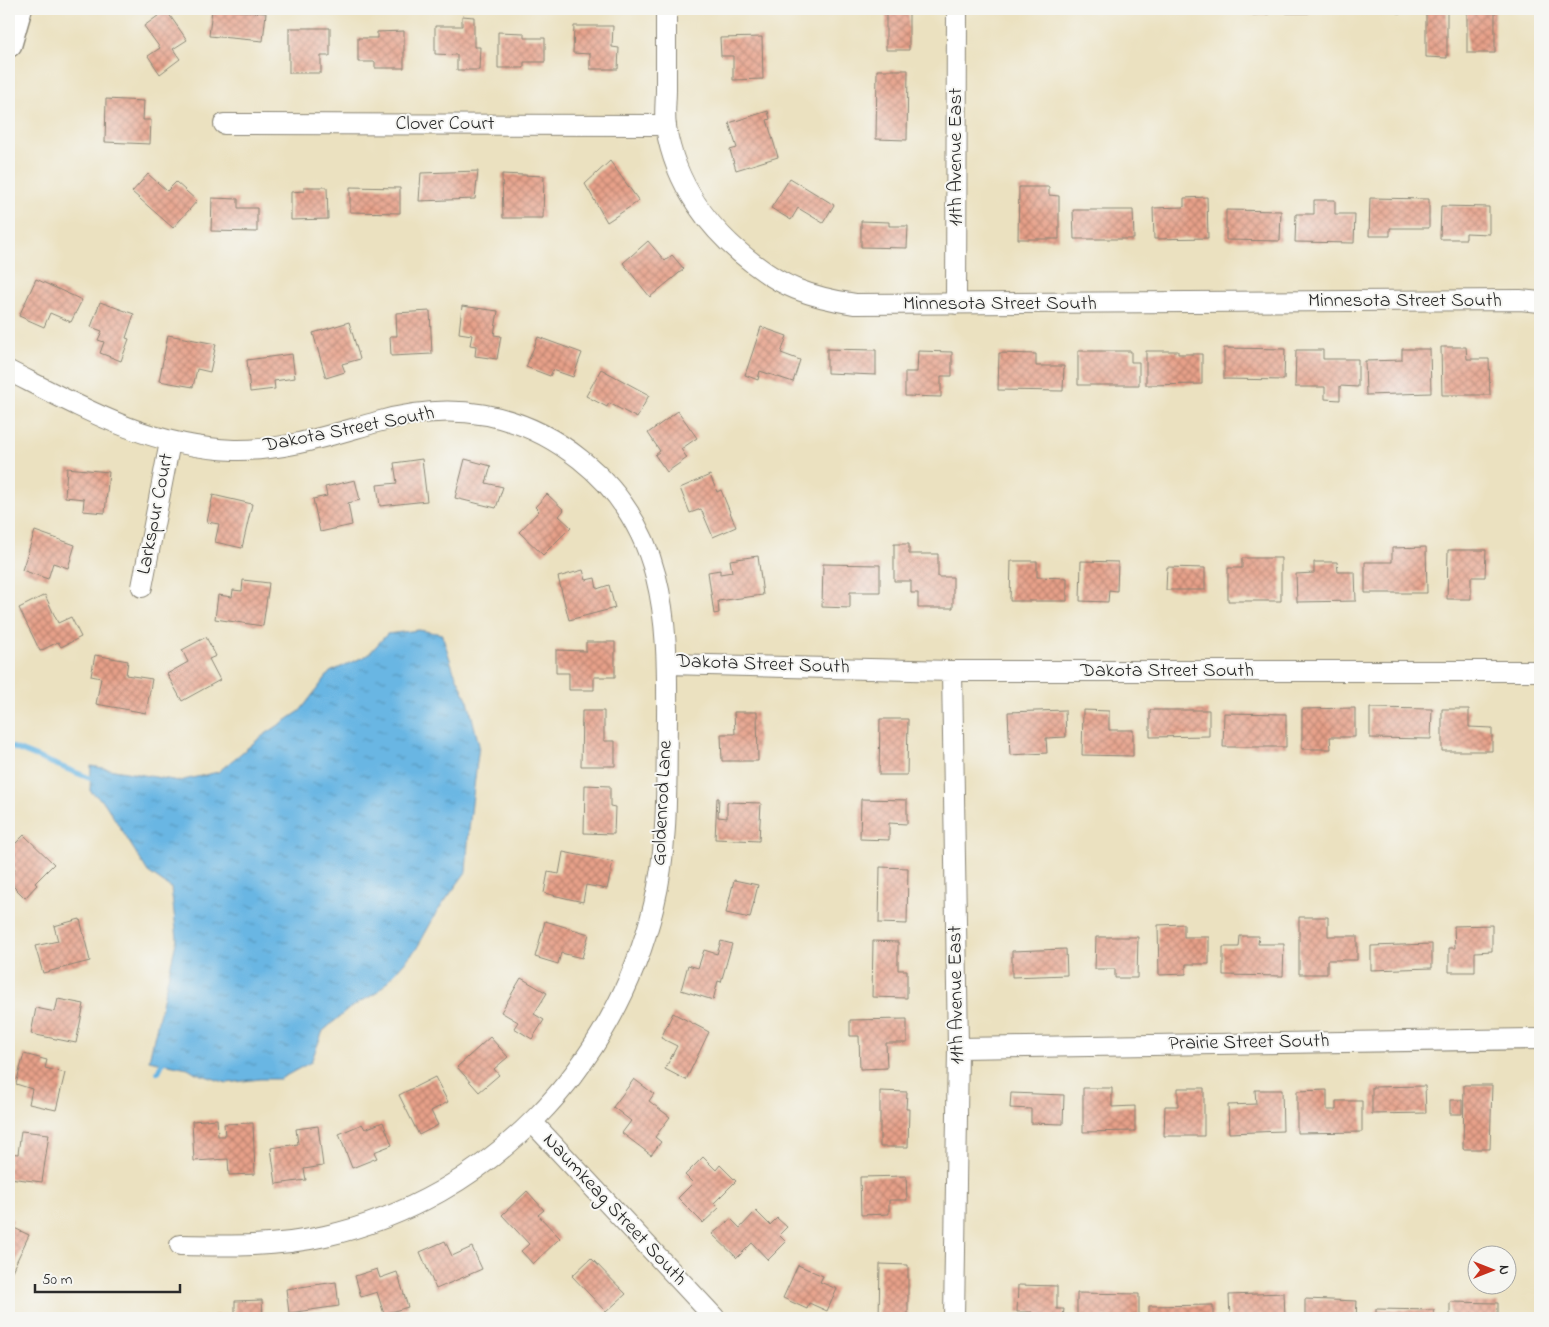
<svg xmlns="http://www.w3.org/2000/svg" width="1549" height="1327" font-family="'Indie Flower',sans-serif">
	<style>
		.water { fill: url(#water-ripples); stroke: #4a7087 }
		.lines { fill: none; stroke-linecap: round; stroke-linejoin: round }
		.stream { stroke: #69b6e3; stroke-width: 5.5 }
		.building { fill: url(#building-cross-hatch) }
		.minor-casing { stroke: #8b8676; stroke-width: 22 }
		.tertiary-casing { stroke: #8b8676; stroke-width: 28 }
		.minor { stroke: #fff; stroke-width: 20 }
		.tertiary { stroke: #fff; stroke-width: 25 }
		.labels { text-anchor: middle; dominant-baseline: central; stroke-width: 4; stroke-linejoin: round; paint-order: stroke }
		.street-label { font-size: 20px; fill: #2b2b2b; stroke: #f6f6f2 }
	</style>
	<defs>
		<pattern id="water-ripples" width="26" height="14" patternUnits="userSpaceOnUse" patternTransform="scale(1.25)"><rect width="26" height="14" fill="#69b6e3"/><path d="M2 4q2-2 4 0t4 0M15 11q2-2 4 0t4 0" fill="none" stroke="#5794b8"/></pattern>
		<pattern id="building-cross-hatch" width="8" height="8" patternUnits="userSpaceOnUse" patternTransform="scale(1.25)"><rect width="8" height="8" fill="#e7a089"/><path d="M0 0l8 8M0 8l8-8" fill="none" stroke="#bb8370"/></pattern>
	</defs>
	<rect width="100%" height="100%" fill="#f6f6f2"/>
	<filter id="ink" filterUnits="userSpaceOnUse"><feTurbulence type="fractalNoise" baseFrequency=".02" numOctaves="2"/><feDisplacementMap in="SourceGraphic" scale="10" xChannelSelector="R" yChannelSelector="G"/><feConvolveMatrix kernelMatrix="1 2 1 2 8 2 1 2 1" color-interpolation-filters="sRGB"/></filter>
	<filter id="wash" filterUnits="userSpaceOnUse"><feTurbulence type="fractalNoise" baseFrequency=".0096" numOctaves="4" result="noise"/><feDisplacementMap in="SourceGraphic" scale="20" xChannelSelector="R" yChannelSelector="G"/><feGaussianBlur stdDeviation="1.12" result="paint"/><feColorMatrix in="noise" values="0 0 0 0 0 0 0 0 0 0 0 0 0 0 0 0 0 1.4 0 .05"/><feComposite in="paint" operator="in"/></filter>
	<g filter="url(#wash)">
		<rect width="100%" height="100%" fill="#ebe1c0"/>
		<path class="water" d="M419,630L442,634L453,669L468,701L479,745L469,829L466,872L437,912L417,948L378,992L350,1008L323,1031L311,1062L280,1079H260L227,1083L196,1073L188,1068L149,1060L177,938L171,888L148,872L104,802L90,791L91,766L179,781L218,772L261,737L300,711L330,672L368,655L387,634Z"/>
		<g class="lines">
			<path class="stream" d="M9,746L97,781
				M158,1072L166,1056"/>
		</g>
		<g id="blocks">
			<path class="building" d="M212,9L266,13L263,41L209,36Z
				M886,9H909V50H886Z
				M1193,9H1210V13H1193Z
				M1253,9H1269V14L1253,15Z
				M1286,9H1310L1309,13H1286Z
				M1397,9H1447V58L1426,57V14L1397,13Z
				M1467,9H1495V53H1467Z
				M166,10L187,40L173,49L180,59L160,74L148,56L160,48L144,26Z
				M462,16L474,17V47H480L479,70H457V55L435,54V26H462Z
				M574,26H613L612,47L619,48L618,69H590V54L573,53Z
				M289,28H330V56H321V73H289Z
				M404,31V68H375V62H358V38H377V32Z
				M498,32L524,33V38H545V62H524V68H498Z
				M762,37L763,79L733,80V56H721L720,38Z
				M877,70H908L907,140L876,139Z
				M106,99L144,101L143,120H151L150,144L105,142Z
				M768,111L770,119L767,120L778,157L736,170L730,150L737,148L729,123Z
				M610,161L639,201L607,222L585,184Z
				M478,171L475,199L419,201L421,173Z
				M148,174L167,191L176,182L197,201L173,228L132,192Z
				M502,174L544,176L543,218H503Z
				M790,178L834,205L823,223L798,208L791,220L771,208Z
				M304,187H327L328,219L291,220V192L304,191Z
				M350,187L400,188V213L350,212Z
				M1019,187H1049V195L1059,196V239H1018Z
				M1207,197L1208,238L1154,239L1153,208L1184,207V198Z
				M212,198L238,199V208H257V232L211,231Z
				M1370,198L1429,199V228H1390V236H1369Z
				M1314,200H1335V214H1355L1354,243L1295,242L1296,214H1314Z
				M1441,206L1489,207V234L1466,233V239H1440Z
				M1073,210H1133L1134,239H1074Z
				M1226,210L1281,211L1280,241L1226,240Z
				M861,221L889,222V226H908L907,248L861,247Z
				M648,241L665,261L672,255L684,269L650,297L623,263Z
				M36,279L82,300L71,322L50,313L44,327L19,316Z
				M100,302L134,314L126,338L129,339L121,361L100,353L104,342L98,340L102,331L91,327Z
				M462,306L498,311L494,335L501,336L497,359L475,356L476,346L470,345L472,335L459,333Z
				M430,311L432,354L391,356L390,336H397L396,313Z
				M349,322L360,359L342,364L345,372L326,378L313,333Z
				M761,327L787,336L781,353L800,360L793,382L760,371L758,380L745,375Z
				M168,335L216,344L210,372L197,369L193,387L159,381Z
				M538,337L582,353L573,377L553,370L550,376L526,367Z
				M1441,347H1466L1467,359H1489L1490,395H1442Z
				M1224,348L1285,349L1284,380L1224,379Z
				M827,349L876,350V375L827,373Z
				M1402,349H1430L1431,393L1366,395L1365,361L1402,360Z
				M1296,350H1323V359H1358V387L1340,386V400L1325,399V387H1295Z
				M918,351L952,352V376H941V397L905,396V372H917Z
				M1078,351H1131V362H1139V385H1078Z
				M1146,351H1178V354H1202V384L1146,385Z
				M999,353L1036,354V366H1064L1063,391L998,390Z
				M292,354L295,378L274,381L275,389L250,392L247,360Z
				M601,369L649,395L637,418L609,403L607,407L586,396Z
				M678,411L697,438L681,449L687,458L667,472L655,455L660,451L648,433Z
				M422,459L427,501L380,506L377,485L397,483L394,463Z
				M465,459L491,466L486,483L503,487L496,508L455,498Z
				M67,468L109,472L105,513L83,511L84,499L65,497Z
				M710,475L717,492L721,490L736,527L713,537L701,509L690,513L680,488Z
				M355,480L360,500L348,503L352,525L320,532L313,499L327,496L325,487Z
				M547,494L564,510L559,516L571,527L543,555L519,532L539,511L535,507Z
				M213,495L252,504L242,548L215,542L219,524L207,522Z
				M35,531L75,545L68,568L53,563L48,579L22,570Z
				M894,544H909V554H938V577H953V608H918V593H911V581H894Z
				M1426,547L1427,593H1365V562H1392V548Z
				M1448,550H1486L1485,577H1471V599H1447Z
				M758,556L763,595L718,601L719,613L714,614L708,572L720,570V574L732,572L730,560Z
				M1242,558H1281V601H1228V568H1242Z
				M1011,561H1037V577L1067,578V601H1010Z
				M1081,561L1118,562L1117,591L1109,590L1108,602L1080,601Z
				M1314,562H1337L1338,572H1355L1356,601L1297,602L1296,574L1314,573Z
				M823,564L880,565V592H850V608L822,607Z
				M1167,567L1205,568V590H1166Z
				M583,570L586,580L595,578L597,589L609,585L615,608L569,620L558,577Z
				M243,580L269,583L263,626L215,619L218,595L232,597L233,590L242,591Z
				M45,595L58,623L71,617L81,637L61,647L58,642L40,651L19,608Z
				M206,637L216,656L209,659L220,680L182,701L167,674L188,662L182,650Z
				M586,642H615V677H594V690H569V673H556V650L586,651Z
				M95,655L128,661L126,675L152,679L146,713L96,704L101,678L91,676Z
				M1355,708V737H1330L1331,749H1302V709Z
				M1370,708L1432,709L1431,739L1370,738Z
				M1442,709H1469V727L1492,728V751H1442Z
				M1065,710L1066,737L1046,738L1047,753L1010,755L1008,712Z
				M1083,710L1109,711V730H1133V756L1082,755Z
				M1150,710H1209V736L1150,737Z
				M582,711H604V741H615V766H581Z
				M734,712H757L758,761H722L721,734H735Z
				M1224,713L1286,714V747H1223Z
				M880,719H908L907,775H879Z
				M585,785L610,786V806L615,807L614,834L584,833Z
				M717,798H719L718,817L727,818V802L761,803L759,841L715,839Z
				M861,799L907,800V824L889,823V840L860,839Z
				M24,835L54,864L35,883L37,885L25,898L9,882V877L15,870L9,863V850Z
				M563,852L613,862L607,889L586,885L583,902L544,893L548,872L559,874Z
				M880,867L908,868L907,924L879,923Z
				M734,880L758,885L750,918L726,913Z
				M1299,917H1328V936H1357V960H1327V974H1299Z
				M80,919L90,961L43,973L35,946L58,941L54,926Z
				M545,921L589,934L582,958L561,953L558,964L535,957Z
				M1184,924V937H1209V964H1186V974L1159,975L1158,925Z
				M1492,925V951L1475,952V972H1449V948H1455L1454,926Z
				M1240,936H1259L1258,944H1284L1283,976L1223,975V947H1239Z
				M1096,937H1138L1137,978H1115V969H1095Z
				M721,941L732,944L721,982L718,981L713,1000L681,990L688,965L698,968L704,950L717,954Z
				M873,941L898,942V970H907V998L872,997Z
				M1432,944V968L1371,970V946Z
				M1066,949L1067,975L1012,977V951Z
				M521,978L547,993L534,1014L544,1020L532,1039L514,1028L518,1022L501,1012Z
				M58,999L84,1004L76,1043L31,1034L36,1008L55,1012Z
				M673,1013L709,1032L686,1080L665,1069L677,1046L661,1038Z
				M907,1019V1043H886L887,1068L860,1069L859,1036H850V1020Z
				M490,1037L508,1057L494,1069L499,1075L479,1092L457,1067Z
				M24,1054L47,1060L45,1068L65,1073L56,1110L29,1104L32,1089L16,1084Z
				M435,1077L448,1102L431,1111L438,1125L419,1135L399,1095Z
				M634,1079L654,1094L649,1101L670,1117L655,1137L661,1142L651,1155L622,1133L631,1121L613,1107Z
				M1464,1085H1492L1490,1149H1463Z
				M1425,1086L1426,1113L1372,1114V1087Z
				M1083,1088H1112V1107L1135,1106V1131L1083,1132Z
				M1178,1088H1204V1136H1164L1165,1106H1178Z
				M1255,1090H1282L1283,1131L1229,1133L1228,1105L1256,1104Z
				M1327,1090V1110H1336V1101H1362V1132L1297,1133V1091Z
				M880,1091L907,1092L906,1109H909L908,1147H880Z
				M1011,1093L1064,1095L1063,1124L1031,1123V1109L1010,1108Z
				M1450,1100H1462V1114H1450Z
				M217,1119L218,1136H225L224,1124L253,1123L255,1174L229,1175L228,1159L194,1161L192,1121Z
				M383,1122L392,1145L374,1152L377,1158L352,1168L339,1134L362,1124L365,1129Z
				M318,1126L323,1166L304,1169L306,1180L276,1184L271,1148L298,1144L296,1129Z
				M21,1131L49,1134L42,1182L9,1178V1153L18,1154Z
				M703,1157L716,1170L720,1165L736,1181L714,1203L719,1208L703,1223L678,1198L693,1183L685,1175Z
				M906,1176L907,1200H889V1214L861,1215L860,1177Z
				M527,1191L544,1210L538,1215L560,1238L533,1264L521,1251L529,1244L502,1215Z
				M756,1211L770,1225L777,1218L787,1227L779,1235L786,1242L768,1260L752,1243L737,1258L712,1234L731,1219L740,1228Z
				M9,1218L13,1220L10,1226L29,1235L12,1271L9,1269Z
				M445,1241L452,1256L472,1247L482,1269L436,1289L420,1252Z
				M591,1258L626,1294L606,1312L572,1276Z
				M880,1264L908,1265V1318H879Z
				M798,1265L823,1276L820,1282L837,1289L827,1311L809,1303L807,1309L783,1298Z
				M377,1269L380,1278L397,1272L408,1307L384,1314L377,1292L361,1297L355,1276Z
				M336,1282L339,1306L289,1313L286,1289Z
				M1018,1285L1057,1286V1309H1064L1063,1318H1032V1312H1017Z
				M1077,1293L1139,1294V1318H1077Z
				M1284,1293L1285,1317L1230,1318L1229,1295Z
				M1305,1299L1357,1301L1356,1318H1305Z
				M262,1300L263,1318H214V1315L235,1314V1301Z
				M1450,1302L1498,1303V1318H1450Z
				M1213,1305V1318H1149V1306Z
				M1376,1309L1434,1310L1433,1318H1376Z"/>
		</g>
	</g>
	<g filter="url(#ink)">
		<use href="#blocks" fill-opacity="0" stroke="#8b8676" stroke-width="1"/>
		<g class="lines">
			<g class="minor-casing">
				<path id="minor" d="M666,9C666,35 666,62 666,89C666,101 664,115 666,127C675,184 709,230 754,264C767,274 781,283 796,289C816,297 835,301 855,304L1520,300L1540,302
					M224,124L666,125
					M956,304L957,9
					M9,371C82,408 150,447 234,450C284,451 330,435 377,422C450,401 520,411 580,459C665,526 668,618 667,717C666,780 669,844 654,905C615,1067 489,1199 325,1236C277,1247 229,1246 180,1245
					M142,587L170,442
					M667,664L952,671H1540
					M952,671L958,1048L954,1318
					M958,1048L1540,1039
					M533,1123L715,1318"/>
			</g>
			<g class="tertiary-casing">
				<path id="tertiary" d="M9,44L19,9"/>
			</g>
			<use href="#minor" class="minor"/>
			<use href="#tertiary" class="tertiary"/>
		</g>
	</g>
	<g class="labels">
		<g class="street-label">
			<text x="445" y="124">Clover Court</text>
			<text transform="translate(956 157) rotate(-90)">11th Avenue East</text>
			<text x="1405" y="301">Minnesota Street South</text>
			<text x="1000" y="304">Minnesota Street South</text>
			<text transform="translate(349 430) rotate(-11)">Dakota Street South</text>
			<text transform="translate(156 514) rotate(-79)">Larkspur Court</text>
			<text transform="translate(763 665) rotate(2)">Dakota Street South</text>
			<text x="1167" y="671">Dakota Street South</text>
			<text transform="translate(663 803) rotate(-87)">Goldenrod Lane</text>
			<text transform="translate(957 995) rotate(-91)">11th Avenue East</text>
			<text transform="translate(1249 1043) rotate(-1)">Prairie Street South</text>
			<text transform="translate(614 1210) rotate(47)">Naumkeag Street South</text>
		</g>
	</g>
	<rect width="1549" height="1327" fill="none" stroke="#f6f6f2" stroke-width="30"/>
	<g transform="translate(1492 1270) rotate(90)"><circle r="24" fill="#f6f6f2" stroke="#a5a5a2"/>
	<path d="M0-4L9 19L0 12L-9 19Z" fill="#c8321e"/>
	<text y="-8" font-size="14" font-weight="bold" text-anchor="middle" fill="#2b2b2b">N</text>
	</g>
	<path d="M35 1284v8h145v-8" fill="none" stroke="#2b2b2b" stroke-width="2.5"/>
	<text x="42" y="1284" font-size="15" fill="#2b2b2b" stroke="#f6f6f2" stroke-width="4" paint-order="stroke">50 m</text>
</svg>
